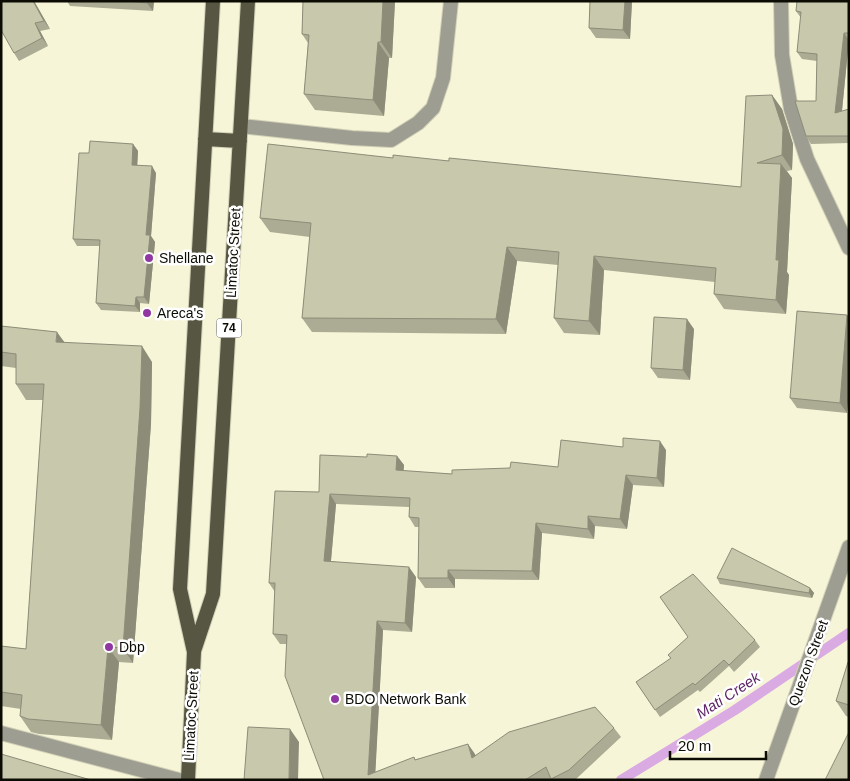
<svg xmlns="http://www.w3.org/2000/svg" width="850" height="781" font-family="Arial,sans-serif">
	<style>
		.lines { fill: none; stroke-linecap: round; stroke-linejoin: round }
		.stream { stroke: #daabe3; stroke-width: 10 }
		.service-casing { stroke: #d1d0b6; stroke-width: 16 }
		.minor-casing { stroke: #d1d0b6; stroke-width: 16 }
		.tertiary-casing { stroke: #d1d0b6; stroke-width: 16 }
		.primary-casing { stroke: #d1d0b6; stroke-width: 16 }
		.service { stroke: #9d9d91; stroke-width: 14 }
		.minor { stroke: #9d9d91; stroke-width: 14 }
		.tertiary { stroke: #9d9d91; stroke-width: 14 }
		.primary { stroke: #575642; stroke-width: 14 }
		.wall { fill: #acac94 }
		.shaded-wall { fill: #8c8c78 }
		.building { fill: #c8c8ac; stroke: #8c8c78 }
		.poi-dot { fill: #9137a2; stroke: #fff; stroke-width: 2 }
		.labels { text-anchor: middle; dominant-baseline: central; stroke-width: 5; stroke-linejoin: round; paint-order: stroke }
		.shield { fill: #fff; stroke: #56554f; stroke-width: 1 }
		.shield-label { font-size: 12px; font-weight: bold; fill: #0d0c04 }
		.street-label { font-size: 14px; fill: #0d0c04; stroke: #fff }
		.poi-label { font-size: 14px; fill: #0d0c04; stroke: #fff; text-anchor: start }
		.water-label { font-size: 15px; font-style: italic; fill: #5d2567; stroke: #fff }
	</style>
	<rect width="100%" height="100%" fill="#f6f5d8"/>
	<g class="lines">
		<path class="stream" d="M621,780L735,710L849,633"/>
		<g class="service-casing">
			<path id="service" d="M241,126L352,138L391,140L418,123L433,108L443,78L451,1"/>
		</g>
		<g class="minor-casing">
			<path id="minor" d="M1,733L179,780"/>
		</g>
		<g class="tertiary-casing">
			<path id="tertiary" d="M781,1L782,55L791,109L807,159L849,248
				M766,780L849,547"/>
		</g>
		<g class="primary-casing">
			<path id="primary" d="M205,139L240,141
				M194,651L213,594L248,1
				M188,780L194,652L180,589L213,1"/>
		</g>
		<use href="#service" class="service"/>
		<use href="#minor" class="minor"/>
		<use href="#tertiary" class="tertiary"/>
		<use href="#primary" class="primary"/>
	</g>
	<path class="wall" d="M1,1H34L50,29L40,31L48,46L19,61L14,53Z
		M67,1H154L153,11L70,6Z
		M303,1H395L392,58H389L384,116L315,110L304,94L308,43L302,34Z
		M590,1H632L630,39L596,38L589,28Z
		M849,1V40L842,111L849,109V143L811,144L806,136L816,101L817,61L802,59L797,52L801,18L796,11Z
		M772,95L782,109L793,144L792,170L787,171L792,178L787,272L789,275L786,314L724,309L714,294L715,282L604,270L600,335L564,333L554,318L558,265L517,261L506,334L312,332L302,318L310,237L270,232L260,218L393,158L449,161L741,187Z
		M133,144L138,151L137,165L156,173L151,236L155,242L149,304L140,303V312L101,310L96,303L100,246H77L73,239L89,153Z
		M847,315L849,317V389L847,413L797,408L790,398Z
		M1,326L64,343L152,362L151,424L133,663L119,662L112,740L39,734L31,732L20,716L21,709L1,706V646L26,649L43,400H26L16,384V368L1,366Z
		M694,329L690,380L658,378L651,368Z
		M623,447L666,450L664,487L633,485L627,529L595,526L594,539L542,533L539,580L455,579V588H425L418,578L419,527H415L409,517V507L336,504L331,561L416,577L412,632L383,630L375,772L416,759L475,754V755L614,728L621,737L575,780H552L551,778L548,780H324L287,644H280L273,634L275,592L269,583L319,492L397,456L404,465L403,471L452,474L558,467Z
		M717,578L810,588L814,593L812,598L720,584Z
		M755,640L760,647L734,672L729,666L700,692L698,690L660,717L636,682L671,659L668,655Z
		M849,662V717L846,716L836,701Z"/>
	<path class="shaded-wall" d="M33,1H34L50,29L44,21Z
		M147,1H154L153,11L147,3Z
		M383,1H395L392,58L381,42Z
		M625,1H632L630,39L623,30Z
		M35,23L40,31L48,46L42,38Z
		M844,33L849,40L841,120L835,113Z
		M378,42L389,58L384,116L373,100Z
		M772,95L782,109L793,144L792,170L782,155Z
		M133,144L138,151L137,171L132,165Z
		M781,164L792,178L787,272L789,275L786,314L776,300V260Z
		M152,166L156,173L151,236L155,242L149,304L144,297L146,235Z
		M507,247L517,261L506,334L496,319Z
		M594,256L604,270L600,335L589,321Z
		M136,297L140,303V312L135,306Z
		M847,315L849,317V389L847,413L840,403Z
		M687,319L694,329L690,380L683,370Z
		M57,332L68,347L56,342Z
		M142,346L152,362L151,424L133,663L123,648Z
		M660,441L666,450L664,487L657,478Z
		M397,456L404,465L403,480L396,470Z
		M626,475L633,485L627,529L620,519Z
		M330,494L336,504L330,571L324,561Z
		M588,516L595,526L594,539L588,529Z
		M536,523L542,533L539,580L532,571Z
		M409,567L416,577L412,632L405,623Z
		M448,570L455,579V588L448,578Z
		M810,588L814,593L812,598L809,593Z
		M377,621L383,630L375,780L368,775Z
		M108,647L119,662L112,740L101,725Z
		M290,729L299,742L298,780H289Z
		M468,744L475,754L478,768L472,758Z"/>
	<path class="building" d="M1,1H33L44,21L35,23L42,38L14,53L1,30Z
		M128,1H147V3Z
		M303,1H383L381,42H378L373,100L304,94L309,35L302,34Z
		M590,1H625L623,30L589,28Z
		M797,1H849V33H844L835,113L849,109V136H806L795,101H816L817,54L797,52L801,12L796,11Z
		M772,95L783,129L782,155L757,163L781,164L776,260H779L776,300L714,294L716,268L594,256L589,321L554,318L559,252L507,247L496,319L302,318L311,223L260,218L268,144L393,158V155L449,161V158L741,187L746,96Z
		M90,141L133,144L132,165L152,166L146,235H150L144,297H136L135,306L96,303L100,240L73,239L79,153H89Z
		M797,311L847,315L840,403L790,398Z
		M654,317L687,319L683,370L651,368Z
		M1,326L57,332L56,342L142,346L140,408L123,648L108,647L101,725L28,719L20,716L22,695L1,692V646L26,649L44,384H16V354L1,352Z
		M623,438L660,441L657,478L626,475L620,519L588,516V529L536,523L532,571L448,570V578H418L419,518L409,517L410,498L330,494L324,561L409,567L405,623L377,621L368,775L414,757L415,760L468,744L472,758L509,732L595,707L614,728L569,770L551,779L546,767L525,780H324L285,676L287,635L273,634L275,583H269L275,491L319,492L320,455L367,457V454L397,456L396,470L452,474V470L510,468L511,462L558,467L561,440L623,447Z
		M732,548L810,588L809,593L717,578Z
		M693,574L755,640L729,665L724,660L695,685L693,683L655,710L636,682L671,658L668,655L688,637L660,597Z
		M848,662H849V705L836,701Z
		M248,727L290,729L289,780H244Z
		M849,732V780H825Z
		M1,754L91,780H1Z"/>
	<g class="poi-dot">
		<circle cx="149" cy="258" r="5"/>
		<circle cx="147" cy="313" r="5"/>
		<circle cx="109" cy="647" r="5"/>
		<circle cx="335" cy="699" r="5"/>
	</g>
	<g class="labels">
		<rect class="shield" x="216.5" y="318.5" width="25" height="19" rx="4"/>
		<g class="shield-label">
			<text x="229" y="328">74</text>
		</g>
		<g class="street-label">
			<text transform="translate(233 253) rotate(-87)">Limatoc Street</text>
			<text transform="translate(808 663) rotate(-70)">Quezon Street</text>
			<text transform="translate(191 716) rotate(-87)">Limatoc Street</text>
		</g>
		<g class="poi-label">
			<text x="159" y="258">Shellane</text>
			<text x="157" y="313">Areca's</text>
			<text x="119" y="647">Dbp</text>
			<text x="345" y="699">BDO Network Bank</text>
		</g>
		<g class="water-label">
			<text transform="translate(728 695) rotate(-33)">Mati Creek</text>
		</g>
	</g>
	<rect width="850" height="781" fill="none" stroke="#0d0c04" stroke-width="5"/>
	<path d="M670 751v8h96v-8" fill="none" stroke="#0d0c04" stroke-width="2.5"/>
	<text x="678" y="751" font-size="15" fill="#0d0c04" stroke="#ffffff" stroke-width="4" paint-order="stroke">20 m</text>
</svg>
